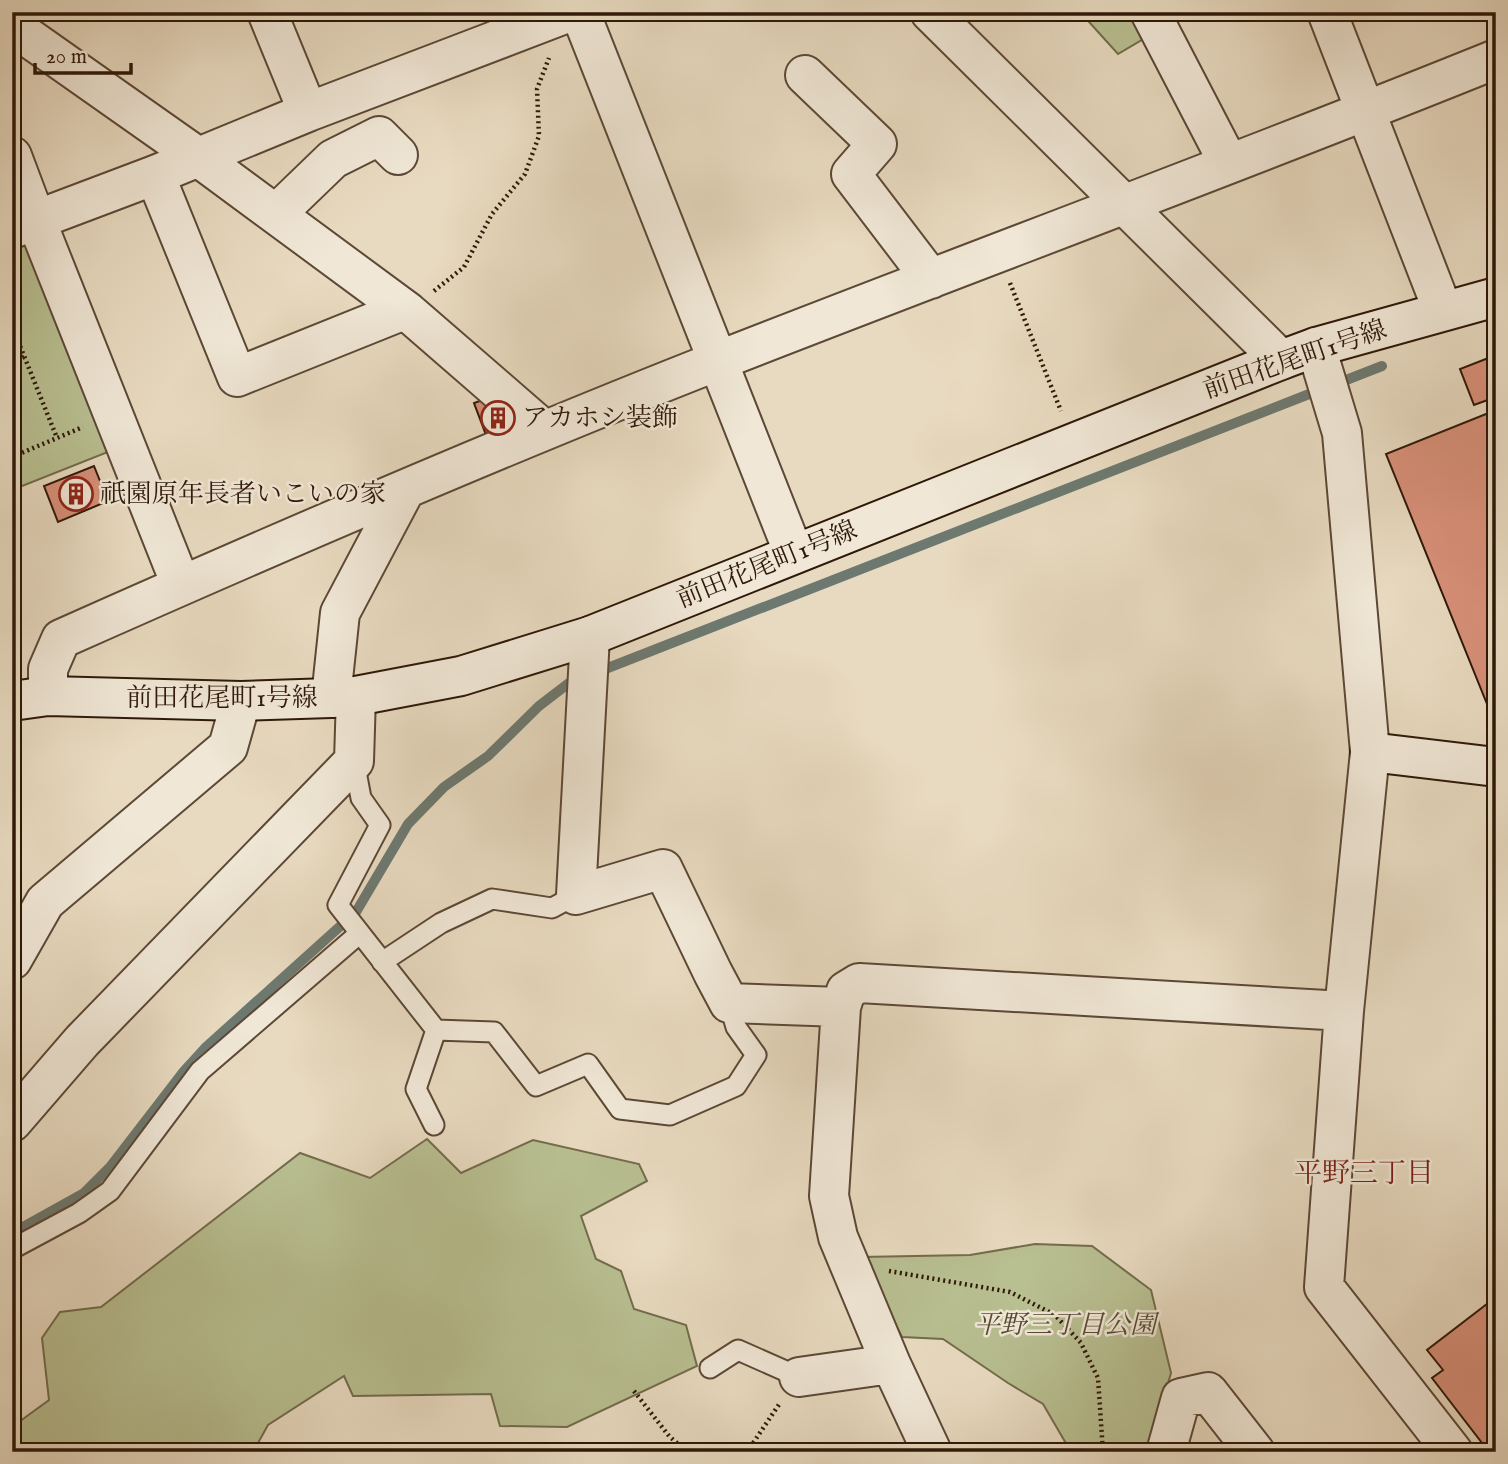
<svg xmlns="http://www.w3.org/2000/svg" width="1508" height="1464" font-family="'IM FELL English','Noto Serif JP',serif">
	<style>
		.green { fill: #b8bf91; stroke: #736c4c; stroke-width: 2 }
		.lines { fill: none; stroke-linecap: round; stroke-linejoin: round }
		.stream { stroke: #6d7970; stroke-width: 10 }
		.building { fill: #d89079; stroke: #2e1808; stroke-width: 2 }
		.lane-casing { stroke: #5c4836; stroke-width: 23 }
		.street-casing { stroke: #5c4836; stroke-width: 42 }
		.secondary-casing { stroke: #2e1808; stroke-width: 42 }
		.path { stroke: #2e1808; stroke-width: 4.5; stroke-dasharray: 2 3.5; stroke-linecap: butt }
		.lane { stroke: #f0e7d6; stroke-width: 19 }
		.street { stroke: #f0e7d6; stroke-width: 38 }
		.secondary { stroke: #f0e7d6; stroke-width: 38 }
		.labels { text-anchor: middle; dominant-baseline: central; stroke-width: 5; stroke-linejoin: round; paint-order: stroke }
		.street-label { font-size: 26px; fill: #2e1808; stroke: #f0e7d6 }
		.poi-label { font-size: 26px; fill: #2e1808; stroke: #f0e7d6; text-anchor: start }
		.park-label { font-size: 26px; font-style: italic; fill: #574a31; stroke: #f0e7d6 }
		.neighbourhood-label { font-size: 28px; fill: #7a1f14; stroke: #f0e7d6 }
	</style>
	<rect width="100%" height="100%" fill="#e8dac0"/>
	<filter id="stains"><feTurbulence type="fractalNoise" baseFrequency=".00286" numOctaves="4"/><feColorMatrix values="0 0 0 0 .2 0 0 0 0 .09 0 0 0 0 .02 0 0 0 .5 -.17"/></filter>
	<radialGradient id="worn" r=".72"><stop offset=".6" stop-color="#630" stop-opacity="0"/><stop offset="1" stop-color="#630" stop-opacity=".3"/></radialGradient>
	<path class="green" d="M1080,12H1138L1150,35L1118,54Z
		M18,240L35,248L113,450L12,490V242Z
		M427,1139L461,1173L533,1140L639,1164L647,1181L581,1216L596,1259L621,1271L634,1309L686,1325L697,1366L567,1427L500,1426L491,1394L353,1396L344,1376L268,1425L253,1452H12V1427L49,1400L42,1338L60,1312L101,1307L300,1153L370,1178Z
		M1035,1244L1092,1246L1151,1290L1171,1373L1148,1452H1071L1043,1404L1008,1383L943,1339L902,1337L861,1257L970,1255Z"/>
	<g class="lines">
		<path class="stream" d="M1336,384L1382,366
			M595,673L1322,389
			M12,1233L84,1193L110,1167L184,1071L205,1048L356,912L408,824L444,787L488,756L539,706L569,683L578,679"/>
	</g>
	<path class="building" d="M1496,355V397L1474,405L1460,369Z
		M488,398L519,423L486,435L474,403Z
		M1496,410V700L1487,704L1386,454Z
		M94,466L108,501L58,522L44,486Z
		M1496,1297V1452H1489L1432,1378L1443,1370L1427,1350Z"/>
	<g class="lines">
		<g class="lane-casing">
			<path id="lane" d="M354,761L361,798L380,825L338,905L436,1030L494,1032L536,1086L588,1064L620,1109L670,1115L736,1086L756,1055L736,1027L729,1003
				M382,962L441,923L492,899L552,908L576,895
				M434,1125L416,1089L436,1030
				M12,1249L79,1213L110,1191L200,1071L360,933
				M710,1368L738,1350L799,1377"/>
		</g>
		<g class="street-casing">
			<path id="street" d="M267,12L308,112
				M580,12L794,554
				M930,12L1281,360
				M1150,12L1229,164
				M1327,12L1443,311
				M12,26L198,157L408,312L544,430
				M805,75L877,144L851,174L931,279
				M12,156L36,220L181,585
				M155,175L237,377L404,310
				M276,214L333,159L379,136L398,155
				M12,229L155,175L308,112L570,12
				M590,636L576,895L663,869L713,973L729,1003L841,1007
				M48,696V669L61,639C279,542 498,447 720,360C978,259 1239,163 1496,59
				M331,698L340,613L405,490
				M12,960L45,902L228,747L241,701
				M1344,1011L1324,1287L1453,1452
				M12,1122L82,1041L354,761L356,696
				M799,1377L891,1364
				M932,1452L891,1364L838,1237L829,1196L841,1007L846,991L859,983L1344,1011L1370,752L1342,433L1316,347
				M1166,1452L1181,1398L1208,1392L1255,1452"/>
		</g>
		<g class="secondary-casing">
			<path id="secondary" d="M12,701L48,696L241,701L331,698L356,696L461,676L590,636L1281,360L1316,347L1496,297
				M1370,752L1496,767"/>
		</g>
		<path class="path" d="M1010,283L1061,411
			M434,291L464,267L492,214L525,174L539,136L537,89L549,58
			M12,326L57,438
			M12,361L24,357
			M12,457L83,427
			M889,1271L1010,1292L1055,1315L1081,1343L1098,1378L1103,1452
			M634,1391L669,1436L687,1452
			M747,1452L780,1403"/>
		<use href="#lane" class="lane"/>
		<use href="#street" class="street"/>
		<use href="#secondary" class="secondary"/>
	</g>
	<defs>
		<g id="building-ring" transform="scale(1.75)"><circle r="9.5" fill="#f0e7d6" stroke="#8f2418" stroke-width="1.5"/><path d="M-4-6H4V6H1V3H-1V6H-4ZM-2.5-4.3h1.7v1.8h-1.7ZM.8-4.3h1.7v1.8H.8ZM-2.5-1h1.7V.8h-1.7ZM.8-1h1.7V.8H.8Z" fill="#8f2418"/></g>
	</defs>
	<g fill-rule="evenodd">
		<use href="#building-ring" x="498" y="418"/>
		<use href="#building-ring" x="76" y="494"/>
	</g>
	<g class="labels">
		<g class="street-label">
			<text transform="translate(1295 360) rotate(-19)">前田花尾町1号線</text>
			<text transform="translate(767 565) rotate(-22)">前田花尾町1号線</text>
			<text x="222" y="698">前田花尾町1号線</text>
		</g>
		<g class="poi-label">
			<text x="522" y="418">アカホシ装飾</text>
			<text x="100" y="494">祇園原年長者いこいの家</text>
		</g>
		<g class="park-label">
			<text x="1065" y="1325">平野三丁目公園</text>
		</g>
		<g class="neighbourhood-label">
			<text x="1364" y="1174">平野三丁目</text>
		</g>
	</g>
	<rect width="1508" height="1464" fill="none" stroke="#e8dac0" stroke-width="42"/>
	<rect x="14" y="14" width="1480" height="1436" fill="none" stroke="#2e1808" stroke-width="3.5"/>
	<rect x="21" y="21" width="1466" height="1422" fill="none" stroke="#2e1808" stroke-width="2"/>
	<path d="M35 63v10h96v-10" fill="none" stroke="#2e1808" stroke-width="3.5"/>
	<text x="46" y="63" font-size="21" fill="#2e1808" stroke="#f0e7d6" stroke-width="5" paint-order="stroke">20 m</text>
	<rect width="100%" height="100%" filter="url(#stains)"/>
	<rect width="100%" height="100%" fill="url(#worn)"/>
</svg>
